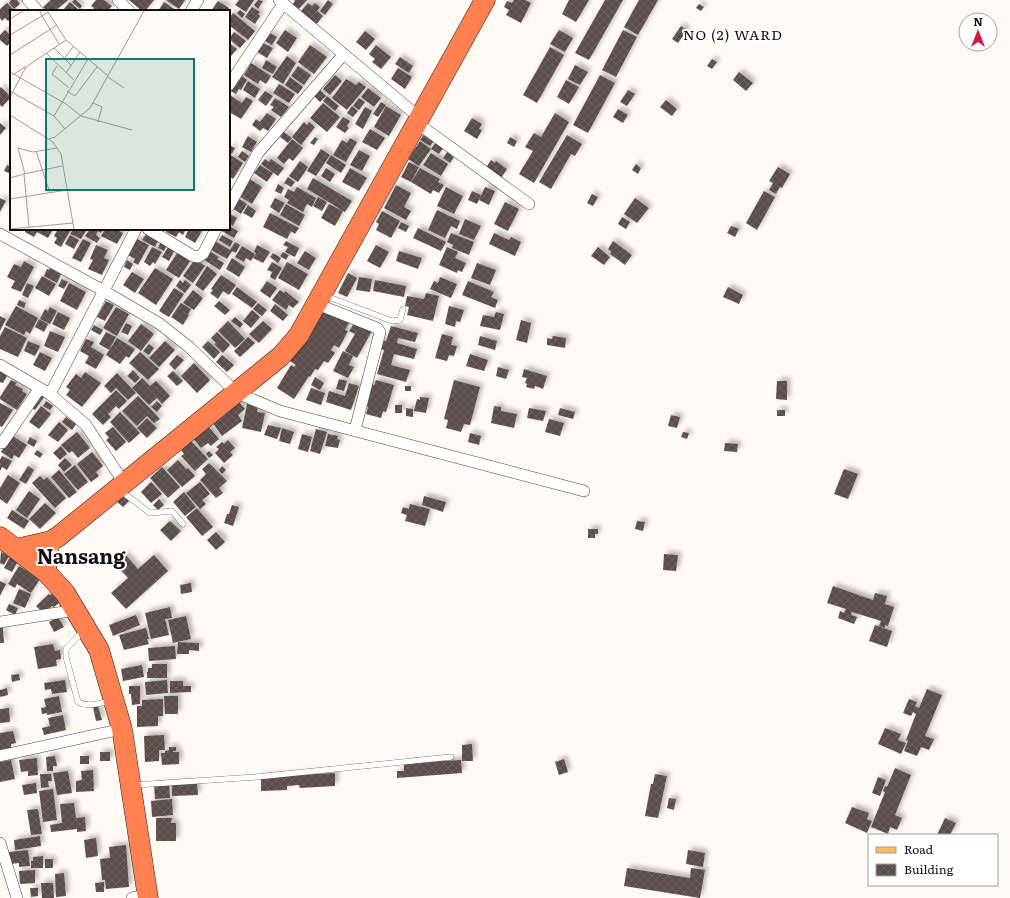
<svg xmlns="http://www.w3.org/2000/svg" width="1010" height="898" font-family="Literata,serif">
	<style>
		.building { fill: url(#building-cross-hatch); filter: url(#shadow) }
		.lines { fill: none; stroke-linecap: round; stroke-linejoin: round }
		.lane-casing { stroke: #434343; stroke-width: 6 }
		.street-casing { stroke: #434343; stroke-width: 12 }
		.primary-casing { stroke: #212121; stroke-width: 18 }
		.highway-casing { stroke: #212121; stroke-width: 21 }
		.lane { stroke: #fff; stroke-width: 5.5 }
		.street { stroke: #fff; stroke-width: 11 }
		.primary { stroke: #ffbb63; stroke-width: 17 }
		.highway { stroke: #ff8051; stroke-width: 20 }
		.labels { text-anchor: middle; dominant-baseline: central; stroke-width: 4; stroke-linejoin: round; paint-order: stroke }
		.quarter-label { font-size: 14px; letter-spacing: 1px; fill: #101010; stroke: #fff }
		.town-label { font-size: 20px; font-weight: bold; fill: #101010; stroke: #fff }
		.inset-road { fill: none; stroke: #9f9c98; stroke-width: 1 }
		.view { fill: #0f766e; fill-opacity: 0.15; stroke: #0f766e; stroke-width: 2 }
		.inset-edge { fill: none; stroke: #101010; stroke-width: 2 }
	</style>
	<defs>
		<pattern id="building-cross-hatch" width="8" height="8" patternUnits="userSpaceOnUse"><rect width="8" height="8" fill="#5a4e4b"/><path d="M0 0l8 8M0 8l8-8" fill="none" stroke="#6d6361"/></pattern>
		<filter id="shadow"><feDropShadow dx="3.5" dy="-3.5" stdDeviation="2" flood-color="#0004"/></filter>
	</defs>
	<rect width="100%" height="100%" fill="#fffaf3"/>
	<path class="building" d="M11,0H17L20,4L14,9L9,3Z
		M51,0H68L55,11H47L43,7Z
		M74,0H76L82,6L80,9L72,2Z
		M96,0H104L112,6L107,11H92L94,8L91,6Z
		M129,0H154L145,11H142Z
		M166,0H185L179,9Z
		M239,0H254L246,12L235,5Z
		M258,0L263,1L258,9L254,5Z
		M294,0H307L298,10L292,5L295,1Z
		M328,0L333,4L325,15L320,11Z
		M514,0H525L531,3L521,23L506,15L509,10L504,7L507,1L512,3Z
		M569,0H589L576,22L562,14Z
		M605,0H623L589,60L575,53Z
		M639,0H658L638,35L624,27Z
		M218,1L229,8L227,11H211Z
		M70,2L80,11H62Z
		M164,2L177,11H158Z
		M7,3L14,10L11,11V18L8,21L5,18L2,21L0,18V9Z
		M308,3L312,6L315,3L320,7L317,11L323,16L315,26L299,13Z
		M699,4L704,7L701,11L696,8Z
		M252,7L260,12L258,14L260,16L255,24L245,17Z
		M240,10L245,14L242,18L237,13Z
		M233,13L255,31L248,40L229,25V18Z
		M681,26L687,30L678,43L672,39Z
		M5,30L11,36V42L7,46L0,40V35Z
		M285,30L297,38L288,52L276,43Z
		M559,30L573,38L565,52L550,44Z
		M623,30L637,37L616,77L602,70Z
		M365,31L375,39L366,50L356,42Z
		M234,32L246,41L240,48L229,39Z
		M270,33L277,37L272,45L265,41Z
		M229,43L237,49L231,56L229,55Z
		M263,43L273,48L267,58L257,52Z
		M310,45L327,57L314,74L298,62Z
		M376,45L391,57L381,69L372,62L375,59L369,54Z
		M550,47L564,55L537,103L523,95Z
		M287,56L296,63L283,84L272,77Z
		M400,57L413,66L409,73L395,64Z
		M712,59L717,62L712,69L707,66Z
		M266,60L277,67L273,74L262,68Z
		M251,63L271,76L266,84L260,80L258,84L244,75Z
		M575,65L588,72L580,85L568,79Z
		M298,66L311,75L304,85L291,76Z
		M398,68L412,77L405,89L391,79Z
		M739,72L753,83L746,91L733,80Z
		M239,74L247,80L241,90L239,89L236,94L229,90Z
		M335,75L342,81L330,95L323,89Z
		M600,75L615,83L588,133L573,125Z
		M290,77L303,87L298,94L285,85Z
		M346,79L356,85L359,82L366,87L347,110L332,98Z
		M566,80L579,87L569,104L557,97Z
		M248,81L260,89L255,98L243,90Z
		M279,84L295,94L289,103L273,93Z
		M1,87L11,97L2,107L0,105V88Z
		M368,88L381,98L374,107L361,97Z
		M320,90L326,96L320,102L314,96Z
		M628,90L635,94L627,106L620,102Z
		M265,91L273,96L266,106L258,100Z
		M230,95L242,103L246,97L253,101L241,119L229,112Z
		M327,96L339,106L335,111L323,101Z
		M275,98L289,107L281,117L271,110L274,107L270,105Z
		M359,98L365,102L359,110L353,106Z
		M666,100L677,109L672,116L660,107Z
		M381,102L386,105L378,117L373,114Z
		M323,103L340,117L327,132L310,118Z
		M352,106L358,111L353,117L347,113Z
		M386,106L401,115L389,136L374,127Z
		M365,107L372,111L363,129L355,124Z
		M618,109L628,115L623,123L613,117Z
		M267,113L276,119L268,131L263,128L260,131L252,125L256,119L260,122Z
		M555,113L569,122L534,183L519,174L533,151L525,147L534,133L541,137Z
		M343,117L350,121L347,126L349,128L345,133L336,127Z
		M472,118L482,124L479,129L482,130L477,139L464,131Z
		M304,122L307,125L309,122L315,127L301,145L292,137Z
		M0,123L6,128L0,135Z
		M370,129L385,138L377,150L362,142Z
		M284,132L292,138L288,143L280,137Z
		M424,134L434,141L430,146L420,140Z
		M567,135L582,144L575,156L571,154L551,189L539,182Z
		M248,136L257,142L251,152L242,147Z
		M315,137L318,139L314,145L310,143Z
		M510,137L517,141L514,147L507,143Z
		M350,138L357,142L346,162L333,155L342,140L347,143Z
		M292,139L303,148L293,161L289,158L284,164L277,158Z
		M420,141L431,149L419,166L408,159Z
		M436,142L444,147L439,154L431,149Z
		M231,146L235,148L232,154L229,152Z
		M321,149L330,155L316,176L307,171Z
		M359,150L370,156L362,171L350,165Z
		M242,151L249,156L245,162L238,157Z
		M447,152L454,157L450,163L443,158Z
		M431,153L448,164L441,176L423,165Z
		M229,154L243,163L233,179L229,176Z
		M331,155L346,165L341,173L326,163Z
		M265,159L269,162L271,159L284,168L278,176L261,164Z
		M491,160L495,163L496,161L507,169L501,178L486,168Z
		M300,161L308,167L298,182L289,176Z
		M409,162L419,167L411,182L401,177Z
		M636,164L641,168L638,174L632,170Z
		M7,165L11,167L9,173L4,171Z
		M260,165L273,173L267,182L254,173Z
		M778,167L790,174L782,188L780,187L776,194L769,190L773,183L769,181Z
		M326,168L335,174L330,182L321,176Z
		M350,168L367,178L359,191L342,182Z
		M420,168L440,179L438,182L444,185L439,193L433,190L431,194L411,182Z
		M288,177L295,182L291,187L284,183Z
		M313,178L352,201L345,212L307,189Z
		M250,179L262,187L252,204L239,196Z
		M278,184L284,188L281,194L275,191Z
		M396,185L411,193L404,207L411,211L406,220L384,208Z
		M297,187L316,198L312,207L307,204L303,212L287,203L289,200L284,197L288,189L294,192Z
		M446,187L463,196L454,214L437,206Z
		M485,187L495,191L489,205L479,200Z
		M472,191L481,195L477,204L468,200Z
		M764,191L775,197L757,230L746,223Z
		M592,194L598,197L593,206L587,203Z
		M318,197L327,202L322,211L313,206Z
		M0,198L6,201L0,212Z
		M238,198L247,204L241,214L232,208Z
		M275,198L285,203L279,213L270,207Z
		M635,198L649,208L637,223L624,214Z
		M505,202L519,209L508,231L494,224Z
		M286,204L305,215L299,226L280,215Z
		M329,204L343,211L335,226L321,218Z
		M248,205L256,211L252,218L243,213Z
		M437,210L460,221L457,229L451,226L445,238L428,230Z
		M382,211L400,221L391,238L376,230L379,224L376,222Z
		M229,213L237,218L233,226L229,224Z
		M270,213L299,228L295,234L291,231L287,239L263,227Z
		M622,217L630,222L626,229L618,224Z
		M465,219L481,226L474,240L459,234Z
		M401,222L409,226L406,232L398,228Z
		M229,226L238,231L234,238L220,230L221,229H229Z
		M731,226L739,229L735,237L727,233Z
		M418,228L446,242L441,251L413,238Z
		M26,229H53L48,238L37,232L34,237L25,232Z
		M58,229H71L61,247L54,243L57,238L54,236Z
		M73,229H87L81,239L70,234Z
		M90,229H103L101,233L98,231L96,235L100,238L97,243L85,236Z
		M105,229H116L123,233L117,244L101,236Z
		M167,229H186L183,235L179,232L176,237L166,232Z
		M189,229H203L195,243L185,237Z
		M147,233L159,239L155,247L142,240Z
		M451,233L474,242L469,255L452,248L453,245L447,242Z
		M494,233L509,240L511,237L521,242L515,256L489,244Z
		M70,235L79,240L74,249L65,244Z
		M222,235L233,241L230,247L219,240Z
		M83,239L91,243L81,262L72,258Z
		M137,239L149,245L138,265L133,262L135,259L128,255Z
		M162,239L168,242L164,251L158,248Z
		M213,240L232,251L227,259L208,248Z
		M286,241L299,248L295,257L285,252L288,247L283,245Z
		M613,241L632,255L625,265L610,254L611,252L608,249Z
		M235,242L240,245L236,253L230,250Z
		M170,244L176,247L169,261L162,257Z
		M96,245L108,250L104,258L109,260L102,275L88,269L93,260L90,259Z
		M257,245L270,252L263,263L253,258L256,253L254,252Z
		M376,245L389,252L380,268L367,261Z
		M242,246L255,254L251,261L246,258L244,262L235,257Z
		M152,247L162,252L155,264L153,262L150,266L144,262Z
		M447,247L458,252L455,258L466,263L462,272L458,270L457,273L439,265Z
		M598,247L610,257L604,265L591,256Z
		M206,249L219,257L217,259L224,263L220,270L201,258Z
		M179,250L192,258L179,278L166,270Z
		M305,251L316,258L309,270L297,263Z
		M399,251L422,258L418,269L396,261Z
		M283,252L289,255L286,260L280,256Z
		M273,253L281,258L278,263L270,257Z
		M232,258L245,267L239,277L226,269Z
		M195,259L205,266L193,283L183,276Z
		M127,260L133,264L130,270L124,267Z
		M24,261L34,267L21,292L11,288L15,281L7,277L14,264L21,267Z
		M272,262L282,268L275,280L270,277L272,272L267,270Z
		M287,262L308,274L299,290L278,278Z
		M477,263L496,270L490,285L471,278Z
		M207,266L217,274L203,291L195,285Z
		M50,268L61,274L57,283L44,276L47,269L49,270Z
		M155,268L173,279L156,305L138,293Z
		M132,272L144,279L135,293L123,285Z
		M348,273L357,278L347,297L338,293Z
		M221,275L236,285L229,295L223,291L218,299L210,293L213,290L211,289Z
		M42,276L56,284L49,296L35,288Z
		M359,277L372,279L370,292L356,290Z
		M440,277L457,284L451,298L430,289L434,281L438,283Z
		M62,279L68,282L64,289L58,286Z
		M180,280L183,283L185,280L191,285L185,293L176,286Z
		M375,280L406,286L404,297L373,291Z
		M267,281L277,288L270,298L260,291Z
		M468,281L494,292L491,297L498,300L495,308L462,295Z
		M27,283L34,286L28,298L22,295Z
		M69,283L86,292L77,310L60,301Z
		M237,287L257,302L252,308L232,294Z
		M728,287L743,295L739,304L723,297Z
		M174,288L184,294L169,317L159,311Z
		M193,290L203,298L194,310L183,303Z
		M280,290L284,293L285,291L299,302L293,308L289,305L286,310L272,300Z
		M426,293L439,296L433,321L407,315L409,307L405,306L407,296L424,299Z
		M19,300L26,303L24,308L17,305Z
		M106,301L114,305L105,321L97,317Z
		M219,301L230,310L225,315L214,306Z
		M181,303L191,309L188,314L189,315L183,325L171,317Z
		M258,303L267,310L262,316L253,309Z
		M275,304L288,315L283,321L270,311Z
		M16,306L38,318L30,334L26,331L24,335L5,325Z
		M449,306L464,310L460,322L456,321L455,327L445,324Z
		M50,307L57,311L50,324L40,319L45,309L48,311Z
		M116,307L129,314L117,336L103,328Z
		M252,310L260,317L251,328L243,321Z
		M323,311L351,320L345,330L348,331L339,348L334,345L331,350L335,353L328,363L324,361L318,370L315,369L310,377L309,376L294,399L277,388L291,365L294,367L296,365L290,361L306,335Z
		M58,312L70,318L64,330L52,324Z
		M496,312L504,314L500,330L480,326L483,315L494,317Z
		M0,316L6,319L0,331Z
		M235,317L243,324L240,328L231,321Z
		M39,319L48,324L44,332L35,327Z
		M356,320L373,329L357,358L345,351L355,334L349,331Z
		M521,320L531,323L527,343L516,340Z
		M228,321L245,339L235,348L218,331Z
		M263,321L272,329L259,343L249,334Z
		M126,323L132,326L128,335L121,332Z
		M141,324L154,334L141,351L128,341Z
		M94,325L103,330L100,335L91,330Z
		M391,326L418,333L415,342L398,338L397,343L417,349L414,359L394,354L391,365L410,370L406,382L377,374L384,350L378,348L380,340L386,341Z
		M5,327L27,338L18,357L0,349V336Z
		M50,331L65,337L58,352L44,346Z
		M106,332L116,337L109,350L99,344Z
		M217,332L230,345L223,353L214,344L216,343L211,338Z
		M442,334L453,337L451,345L457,346L454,356L449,355L447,361L435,358Z
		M480,336L497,341L495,350L478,345Z
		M553,336L566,338L565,348L547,345V338L552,339Z
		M248,337L255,343L240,357L234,351Z
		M117,338L135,349L129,358L126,356L120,364L106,355Z
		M86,339L94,342L91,347L104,355L96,369L85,363L89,356L80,351Z
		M28,341L40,346L35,356L24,351Z
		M165,341L175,350L159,367L149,358Z
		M208,341L220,352L214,359L202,347Z
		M149,344L154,348L149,355L143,351Z
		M343,351L353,356L349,365L354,367L348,378L333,371Z
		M40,352L52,358L45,371L33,365Z
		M140,352L159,369L148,380L129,363Z
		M470,354L488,360L484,371L466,366Z
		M177,355L184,360L175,370L169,364Z
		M222,355L234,365L227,372L216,362Z
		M194,363L210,380L197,393L181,376Z
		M498,367L509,370L506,379L496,376Z
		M524,369L547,376L543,389L535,386L534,389L526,387L527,384L525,383L527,378L522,377Z
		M133,370L140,378L135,383L127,376Z
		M0,371L7,376L3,383L0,382Z
		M173,371L183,381L177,386L167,376Z
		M85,372L101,383L82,407L66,395L70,390L66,387L76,374L81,378Z
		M117,373L136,393L128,400L116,388L111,393L104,386Z
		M315,377L324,383L320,390L311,385Z
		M142,378L150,386L156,381L170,396L162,404L157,398L149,405L132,388Z
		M339,379L347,381L344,391L336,389Z
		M11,380L17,383L15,385L23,389L22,391L27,394L17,410L0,399V397Z
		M376,380L394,385L386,412L383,411L381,418L366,414L368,407L363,406L370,384L374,385Z
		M454,380L480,387L470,425L464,424L461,432L446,428L448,420L444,419Z
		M777,381H787V400L776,399Z
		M349,383L359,386L351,410L326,402L329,391L345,396Z
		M405,386H411V391H405Z
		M311,388L325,393L321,405L306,400Z
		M116,390L127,401L119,409L116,406L108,414L111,417L103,425L92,414Z
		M38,394L44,397L35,410L29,406Z
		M138,396L160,419L154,423L147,416L137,426L122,411Z
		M420,397L429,398L426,413L414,411L417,399L420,400Z
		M46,401L53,406L50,410L43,406Z
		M157,401L162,406L157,412L151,407Z
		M239,402L245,409L238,415L242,421L222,436L212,422Z
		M0,403L13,410L2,427L0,426Z
		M247,404L258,406L257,412L265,413L261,432L242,428Z
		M395,405H402V413H395Z
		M41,406L51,414L39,429L29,422Z
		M494,406L501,407V411L517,414L514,428L491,423Z
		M406,408L413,409V417L406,416Z
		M529,408L546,411L543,421L527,418Z
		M560,408L575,412L573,419L558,415Z
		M777,410H785V416H777Z
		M120,412L140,433L129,443L110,422Z
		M671,415L680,417L677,428L668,426Z
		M66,417L76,424L72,430L62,422Z
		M147,418L157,428L147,438L137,428Z
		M549,419L564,423L560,436L545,432Z
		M59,422L68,430L58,442L48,435Z
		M268,425L281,428L277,439L264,435Z
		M208,426L219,439L211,446L208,443L201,448L193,438Z
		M113,427L126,442L116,451L106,440L109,438L105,433Z
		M282,428L294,432L290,444L279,441Z
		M316,429L327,432L320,454L310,451Z
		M77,432L90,448L78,458L72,451L69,453L61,445Z
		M683,432L689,433L687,439L681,437Z
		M470,433L481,436L479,445L468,442Z
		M302,434L312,437L308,452L298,449Z
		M328,434L338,436L337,439L340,440L338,448L325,446Z
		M11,435L27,445L19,458L14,455L12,459L1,452Z
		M30,437L37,441L34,447L27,443Z
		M228,440L235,448L230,452L233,455L224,463L215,453L219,449L216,447L222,442L224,444Z
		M191,441L208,459L195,471L181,456L184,454L181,450Z
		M725,443L738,444L737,452L724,451Z
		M61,446L67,454L60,460L53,453Z
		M37,450L43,454L40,458L34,454Z
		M209,451L213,455L209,458L206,454Z
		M92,452L103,466L96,472L99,476L91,482L77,464Z
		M2,456L12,461L7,470L2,467L0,471V460Z
		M65,458L72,465L64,472L58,465Z
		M178,460L186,469L188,468L195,476L182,487L167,470Z
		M209,463L227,481L219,488L223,493L216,498L200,480L206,474L202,469Z
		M75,465L88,482L78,490L64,474Z
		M28,466L34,470L26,484L19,480Z
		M222,466L226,470L222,474L219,470Z
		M162,467L180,487L168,498L150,478Z
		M844,469L858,474L848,499L834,494Z
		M59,470L77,492L69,498L51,477Z
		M8,475L20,483L7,504L0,499V488Z
		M40,476L44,480L47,477L66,498L55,508L32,483Z
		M151,482L162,494L151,503L141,492Z
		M200,482L210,494L202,500L206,504L200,509L186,493Z
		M29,491L40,499L27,518L16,510Z
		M184,492L196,507L185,516L173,502Z
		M123,496L129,501L123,507L117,502Z
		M424,496L446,502L443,512L422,505Z
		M159,499L164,505L158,510L153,505Z
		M45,503L56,513L40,529L29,519Z
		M410,504L430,509L425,526L405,521L407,515L401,513L403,507L409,509Z
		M232,505L239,507L233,526L224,523L227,514H229Z
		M197,508L213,527L202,536L186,517Z
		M12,510L29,521L24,529L7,518Z
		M170,521L181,531L171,541L160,530Z
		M637,521L645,522L643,531L635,529Z
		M588,529H598V534H595V538H588Z
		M216,532L225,542L216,550L207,540Z
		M1,552L9,556L4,565L0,563Z
		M125,554L138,569L154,555L168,571L126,609L111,593L128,578L115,564Z
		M664,554L678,555L676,571L663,570Z
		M10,557L18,561L12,572L4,568Z
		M19,566L40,579L31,593L17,584L15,588L8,584Z
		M0,581L6,584L0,596Z
		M191,583L192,592L181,594L180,585Z
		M833,586L873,600L875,593L887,596L885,604L894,607L888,626L885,625V628L879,626L881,621L852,612L851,615L857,617L854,624L838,618L840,611L844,613L846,609L827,603Z
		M19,589L31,594L25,608L13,603Z
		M49,594L50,595L52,594L60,602L54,607L52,606L47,611L44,609L41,611L36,606Z
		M9,604L18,608L15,615L6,610Z
		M170,607L172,618L165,619L169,635L151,639L145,613Z
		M136,615L140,625L113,636L109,625Z
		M186,616L191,639L173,643L168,620Z
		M58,617L64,627L54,632L49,622Z
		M875,625L892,631L887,647L869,641Z
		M0,628H3L4,643H0Z
		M146,628L149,639H147L149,644L124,650L119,635Z
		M178,642L199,643V651L189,650V654H177Z
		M53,644L55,651L60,650L61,659L56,660L57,666L38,669L34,647Z
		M175,646L176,659L149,661L148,648Z
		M152,664H167V678H147V672H148V668H152Z
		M142,665L144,677L123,681L121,669Z
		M19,674L20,680L12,682L11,675Z
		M65,680L67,692L52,694L51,689L45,690L44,683Z
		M167,680L168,693L146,695L145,682Z
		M170,681H183V686H191V692L170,693Z
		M129,686H140V704L132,705L131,694H129Z
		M7,688L8,695L0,697V690Z
		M927,689L942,695L925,736L934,739L929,750L921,747L917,756L904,751L908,741L906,740L916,714L913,712L911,716L903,713L909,699L917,702L915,706L919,708Z
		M59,696L62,712L47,715V713L42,714L41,708L46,707L44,699Z
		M164,696H178V714H165Z
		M163,699V716H158V726L137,727V706H142V700Z
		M98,706L102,720L96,721L93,707Z
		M9,708L10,722L0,723V709Z
		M63,715L66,730L44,735L42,728L50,726L48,718Z
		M885,728L901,734L898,740L906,743L901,754L878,744Z
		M13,731L16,743L11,744V748L0,750V733Z
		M164,735L165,750H159V761L145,762L144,736Z
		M472,744L473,761H462V745Z
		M169,747H176V751H173V752H179V764L162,765L161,753H165V751L169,750Z
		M100,752H110V761H100Z
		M55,756L57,766H53V771H47L46,757Z
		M80,756H89V764H80Z
		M37,758L38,775L28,776V771L21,772L19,760Z
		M564,759L568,772L559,775L555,762Z
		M11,760L15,779L0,782V762Z
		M461,760L462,773L397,778V771H404V763Z
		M895,768L911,775L895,815L902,818L897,830L890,827L888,834L871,827L885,792L883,791L885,786L887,787Z
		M93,770L94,791L76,792V781L82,780L81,771Z
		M68,771L72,793L57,795L53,773Z
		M335,773V786L300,788L299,785L287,786V790L261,791V777Z
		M40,774H51L52,781H48L49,787L41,788Z
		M655,774L667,776L658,818L645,816L651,784H653Z
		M878,777L886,780L880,796L872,793Z
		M36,783L37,793L24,795L22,785Z
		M172,783H197L198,795L172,796Z
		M169,784L170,798L155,799L154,785Z
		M53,789L57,820L43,822L39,791Z
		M669,798L676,799L674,810L667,808Z
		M172,799L173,815L152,817L151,801Z
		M74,803L76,818L85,817L86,831L77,832V829L51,832L50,825L62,823L60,804Z
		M852,807L869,813L867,819L872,821L867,833L845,823Z
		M38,809L42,834L31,835L27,810Z
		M156,818H172L171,823H176V841H156Z
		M945,818L956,823L950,835H937Z
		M40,836L41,846L15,850L14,840Z
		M96,838L98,856L86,858L84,840Z
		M126,845L129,887L106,889L105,880H102L100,859L110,858L109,847Z
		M28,850L30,866L19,867V863L10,864L9,852Z
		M688,850L705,853L703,867L686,864Z
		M43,856V868H31V861H33V857Z
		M45,859H53V868H45Z
		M627,868L690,878L691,868L705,870L700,898L624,886Z
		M35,870V883L20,884L19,871Z
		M64,873L66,896L56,897L55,874Z
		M104,882V892H96L95,883Z
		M41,883H53L54,898H42Z
		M30,888H38V896L31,897Z"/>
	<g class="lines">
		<g class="lane-casing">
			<path id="lane" d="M326,296L392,321L400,320L403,309
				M121,491L150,513L172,511L183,524
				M83,631L66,649V657L78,702C89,708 99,703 110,701
				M135,785L256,777L451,757"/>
		</g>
		<g class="street-casing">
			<path id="street" d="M28,0L38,11
				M118,0L129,11
				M279,0L420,118
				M191,11L198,0
				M229,85L283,4
				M417,123L529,204
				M229,206L258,153L344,54
				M148,229L193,256L198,257L203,254L216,229
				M0,234L104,291L160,324L189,347L237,393L280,411L584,491
				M317,304L377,328L380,332L355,430
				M0,365L50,394L86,425L124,483
				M50,394L136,229
				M2,443L40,388
				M0,622L76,610
				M0,756L122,729
				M0,843L17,898
				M132,898L147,895"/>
		</g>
		<g class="primary-casing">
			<path id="primary" d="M47,573L51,541"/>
		</g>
		<g class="highway-casing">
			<path id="highway" d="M0,537L47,573L65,593L99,650L122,729L148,898
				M16,549L51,541L59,536L281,356L299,335L485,0"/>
		</g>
		<use href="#lane" class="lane"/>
		<use href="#street" class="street"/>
		<use href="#primary" class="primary"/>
		<use href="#highway" class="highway"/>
	</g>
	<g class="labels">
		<g class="quarter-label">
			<text x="733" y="34">NO (2) WARD</text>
		</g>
		<g class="town-label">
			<text x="81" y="555">Nansang</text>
		</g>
	</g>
	<g transform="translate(10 10)">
		<rect width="220" height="220" fill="#fffaf3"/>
		<path class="inset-road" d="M0,9L13,1M0,25L32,6L30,1M49,34L32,6L38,2L56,30L98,66M44,38L61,55M36,43L64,70M0,45L47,15M54,49L63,37M47,56L42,64L59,78M0,62L56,94L71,106L122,120M56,63L70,42M4,64L15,57M98,67L114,78M0,81L44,106L55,119M57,81L65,86L87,57M0,87L16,57L56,30M83,93L92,97L88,112M0,105L43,132L51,144L64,219M44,106L78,49M39,129L45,127L80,98L134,1M26,141L40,183M14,164L52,156M15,164L8,138L23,142L47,138M0,168L14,164L19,217M0,189L57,180M0,219L63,213"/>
		<path class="view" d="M36,49H184V180H36Z"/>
		<rect width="220" height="220" class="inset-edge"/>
	</g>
	<rect x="868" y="834" width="130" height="52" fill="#ffffff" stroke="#9f9f9f"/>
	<rect x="876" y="847" width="20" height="6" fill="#ffbb63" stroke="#9f9f9f"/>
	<text x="904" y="854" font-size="12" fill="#101010">Road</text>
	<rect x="876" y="864" width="20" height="12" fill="url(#building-cross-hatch)" stroke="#9f9f9f"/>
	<text x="904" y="874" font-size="12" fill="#101010">Building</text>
	<g transform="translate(978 32)"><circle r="19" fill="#ffffff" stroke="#9f9f9f"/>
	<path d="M0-3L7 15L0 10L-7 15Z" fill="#ce1a45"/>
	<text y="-6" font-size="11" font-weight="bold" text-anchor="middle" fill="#101010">N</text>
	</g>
</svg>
